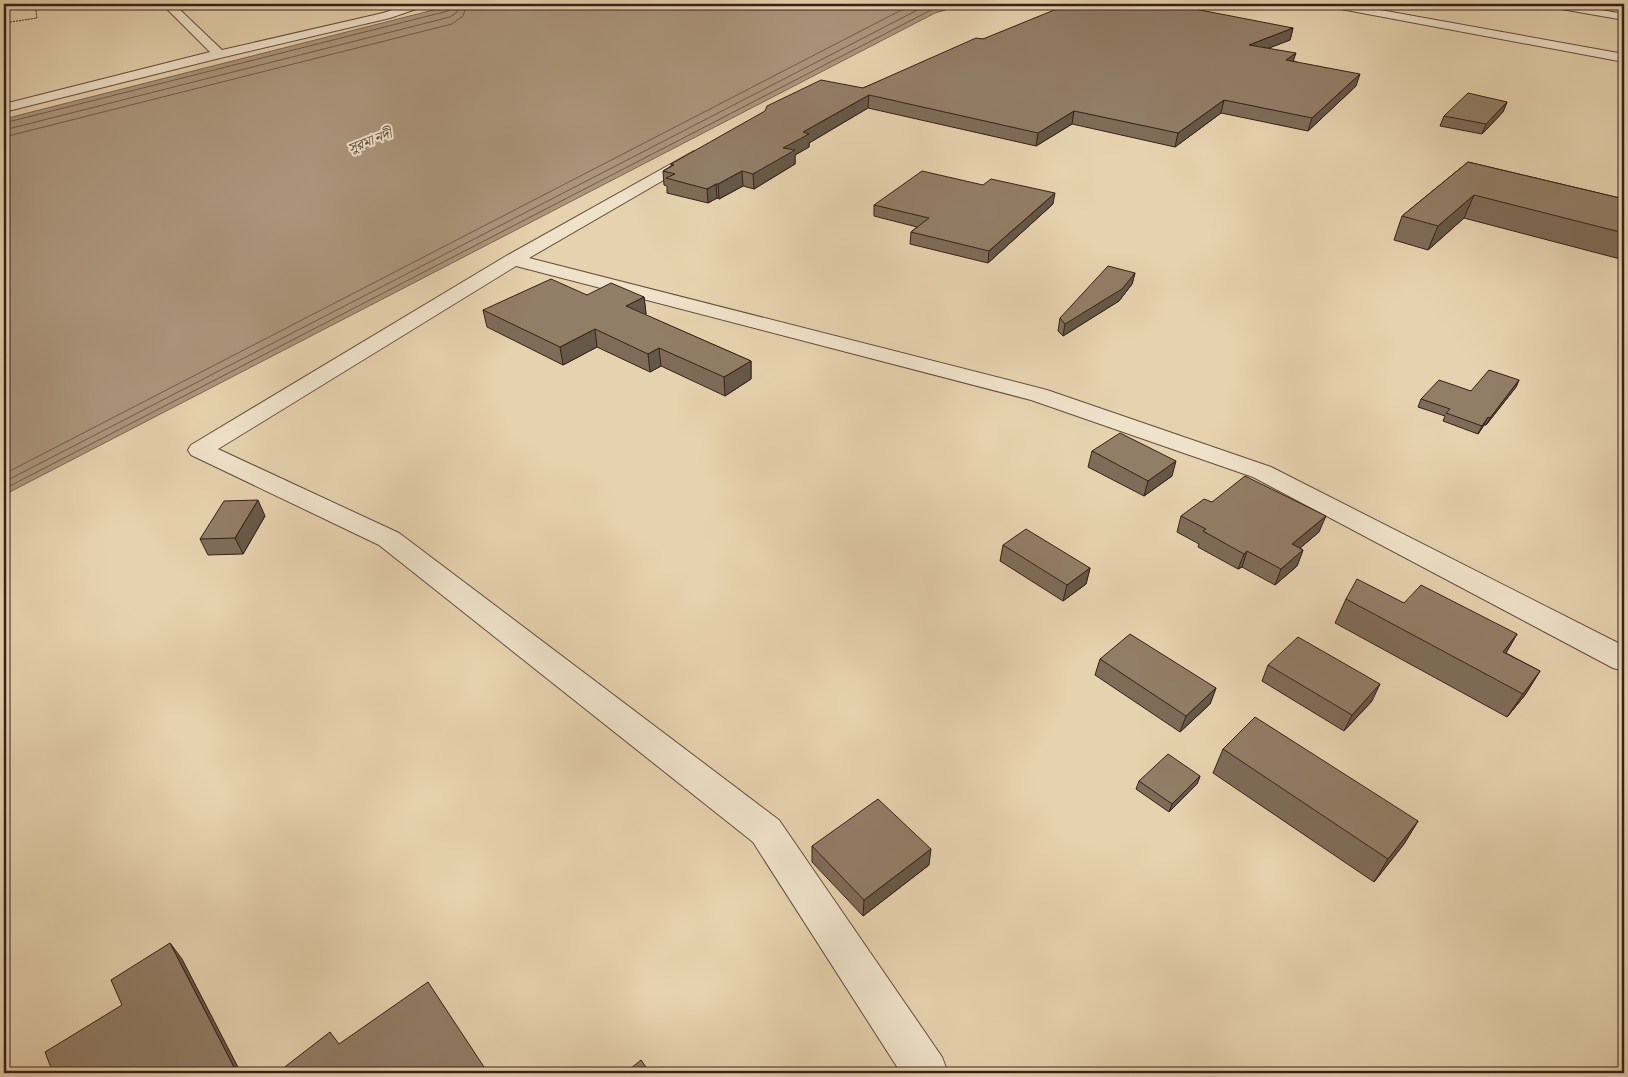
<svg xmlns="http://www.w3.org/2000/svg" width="1628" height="1077" font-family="Vollkorn,'Noto Serif Bengali',serif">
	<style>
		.water { fill: #ab957b; stroke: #7d6653 }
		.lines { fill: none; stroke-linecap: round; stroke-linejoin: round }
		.shore { stroke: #725a4a; stroke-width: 1 }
		.street-casing { stroke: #644c3e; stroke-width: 2 }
		.path { stroke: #382018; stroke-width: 1; stroke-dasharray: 2 1; stroke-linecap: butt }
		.street { fill: #efe2ca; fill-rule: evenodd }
		.wall { fill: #7e6c58; stroke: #382018 }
		.shaded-wall { fill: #665847; stroke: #382018 }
		.building { fill: #927d66; stroke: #382018 }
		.labels { text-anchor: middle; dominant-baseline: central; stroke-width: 4; stroke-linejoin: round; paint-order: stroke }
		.far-water-label { font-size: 14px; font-style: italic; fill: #60493b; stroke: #efe2ca }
	</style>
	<rect width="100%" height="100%" fill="#e6d2ae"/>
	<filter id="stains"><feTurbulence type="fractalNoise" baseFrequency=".004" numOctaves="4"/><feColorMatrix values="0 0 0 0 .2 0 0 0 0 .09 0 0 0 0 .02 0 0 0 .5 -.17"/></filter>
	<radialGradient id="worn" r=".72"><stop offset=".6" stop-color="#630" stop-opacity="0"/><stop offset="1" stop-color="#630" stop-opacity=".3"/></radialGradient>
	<path class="water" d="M457,4H967L935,13L4,495V119Z"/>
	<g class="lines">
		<path class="shore" d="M4,123L448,11L452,8L453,4
			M4,130L450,17L457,12L459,4
			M4,137L452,24L463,16L467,4
			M4,474L913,4
			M4,482L929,4
			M4,489L933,9L950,4"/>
		<g class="street-casing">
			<path id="street" d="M159,4L176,6L222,50L383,13L411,4H426L425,6L390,18L220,58L4,112V104L210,52L168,10Z
				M1325,4H1347L1624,54V62L1330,7Z
				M1545,4H1567L1624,14V20L1550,7Z
				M694,151L700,153L702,156L700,159L529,258L1047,390L1271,467L1624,646V671L1613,668L1253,477L1031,400L516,266L218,449L399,533L779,820L942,1057L948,1073H901L753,842L379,545L191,455L188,450L191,445L506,256Z"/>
		</g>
		<path class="path" d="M4,23L37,18L35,4"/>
		<use href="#street" class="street"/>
	</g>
	<path class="wall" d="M1293,28L1290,40L1268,48L1294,61L1356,86L1308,131L1221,113L1175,147L1072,124L1036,146L868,108L809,143V147L795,155V164L754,189L743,186L719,199L717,198L708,203L667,193V186L664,185L663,171L671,166V164L863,88L983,39Z
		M1507,102L1503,112L1482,134L1440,126L1444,116Z
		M1468,162L1624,199V260L1464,218L1428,250L1394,240L1402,216Z
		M1053,204L988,263L910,244L911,232L917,227L874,216V205Z
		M1135,273L1132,284L1119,301L1063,336L1058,331L1060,318Z
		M587,295L644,297L646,314L645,315L751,361V379L725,396L661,366L650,372L597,347L563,365L487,327L483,310Z
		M1519,380L1516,387L1486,425H1484L1478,434L1443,421L1445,416L1418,407L1421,399L1471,391Z
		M1092,451L1172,476L1144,496L1088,467Z
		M1212,502L1319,532L1300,548L1303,550L1297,566L1275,585L1242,567L1238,569L1198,547L1199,544L1177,532L1181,516Z
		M265,516L243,554L208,555L200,539Z
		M1003,545L1090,568L1086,584L1063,601L1000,561Z
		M1346,599L1404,603L1517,634L1506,653L1540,671L1525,695L1507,717L1335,623Z
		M1100,659L1216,688L1210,704L1180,732L1095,675Z
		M1268,665L1372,701L1344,731L1262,681Z
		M1223,749L1418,821L1404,844L1374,882L1213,773Z
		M1200,776L1197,784L1169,812L1136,789L1139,781Z
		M812,846L929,865L863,916L812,862Z"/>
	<path class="shaded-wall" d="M1293,28L1290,40L1246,57L1249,45Z
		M1296,53L1292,65L1286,60Z
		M1360,74L1356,86L1308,131L1312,118Z
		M869,95L868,108L809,143V147L795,155V164L754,189L753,174L783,148L803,132Z
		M1224,100L1221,113L1175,147L1178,133Z
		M1507,102L1503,112L1482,134L1486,124Z
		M1074,111L1072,124L1036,146L1038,133Z
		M742,171L743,186L719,199L718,184Z
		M716,184L717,198L708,203L707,189Z
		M1055,193L1053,204L988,263L989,251Z
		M1474,195L1464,218L1428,250L1438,226Z
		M1135,273L1132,284L1119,301L1063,336L1065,324Z
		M644,297L646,314L628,324L626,306Z
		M595,329L597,347L563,365L560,347Z
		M659,348L661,366L650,372L648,354Z
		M751,361V379L725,396L724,377Z
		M1519,380L1516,387L1486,425L1490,418Z
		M1488,417L1484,425L1478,434L1482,426Z
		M1176,461L1172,476L1144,496L1148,481Z
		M258,500L265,516L243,554L235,538Z
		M1326,516L1319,532L1286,560L1292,544Z
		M1303,550L1297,566L1275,585L1281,569Z
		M1247,551L1242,567L1238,569L1244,554Z
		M1090,568L1086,584L1063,601L1067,585Z
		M1517,634L1503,658V652Z
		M1540,671L1525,695L1507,717L1523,694Z
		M1380,684L1372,701L1344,731L1352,715Z
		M1216,688L1210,704L1180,732L1186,716Z
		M1200,776L1197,784L1169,812L1172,804Z
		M1418,821L1404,844L1374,882L1388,859Z
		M931,849L929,865L863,916L864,900Z
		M170,943L182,959L241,1073H237Z"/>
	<path class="building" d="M1069,4H1169L1293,28L1249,45L1296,53L1286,60L1360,74L1312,118L1224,100L1178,133L1074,111L1038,133L869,95L803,132L809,134L783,148L795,150L753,174L742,171L718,184H716L707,189L666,178L675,174L663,171L674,165L671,164L765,111L767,106L821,80L863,88L976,38L983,39Z
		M1468,93L1507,102L1486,124L1444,116Z
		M1468,162L1624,199V233L1474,195L1438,226L1402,216Z
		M922,171L983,185L991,179L1055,193L989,251L911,232L929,218L874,205Z
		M1108,266L1135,273L1122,289L1065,324L1060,318Z
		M551,279L587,295L611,283L644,297L626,306L751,361L724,377L659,348L648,354L595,329L560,347L483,310Z
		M1489,370L1519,380L1490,418L1488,417L1482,426L1446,413L1450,409L1421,399L1439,380L1471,391Z
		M1120,433L1176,461L1148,481L1092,451Z
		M1245,476L1326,516L1292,544L1303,550L1281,569L1247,551L1244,554L1203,531L1206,529L1181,516L1204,499L1212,502Z
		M258,500L235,538L200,539L224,501Z
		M1026,529L1090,568L1067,585L1003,545Z
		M1357,579L1404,603L1421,585L1517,634L1503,652L1540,671L1523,694L1346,599Z
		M1130,634L1216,688L1186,716L1100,659Z
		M1298,637L1380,684L1352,715L1268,665Z
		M1255,717L1418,821L1388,859L1223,749Z
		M1168,754L1200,776L1172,804L1139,781Z
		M878,799L931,849L864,900L812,846Z
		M170,943L237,1073H53L45,1052L122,1005L111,980Z
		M428,982L488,1073H277L330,1032L339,1044Z
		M641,1060L650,1073H625Z
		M891,1067L897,1073H884Z"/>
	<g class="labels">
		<g class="far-water-label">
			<text transform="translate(370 142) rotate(-21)">সুরমা নদী</text>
		</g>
	</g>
	<rect width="1628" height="1077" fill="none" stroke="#e6d2ae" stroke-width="20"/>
	<rect x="5" y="5" width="1618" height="1067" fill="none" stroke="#382018" stroke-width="2.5"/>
	<rect x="10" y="10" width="1608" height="1057" fill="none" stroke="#382018"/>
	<rect width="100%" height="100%" filter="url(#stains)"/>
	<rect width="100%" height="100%" fill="url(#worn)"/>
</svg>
